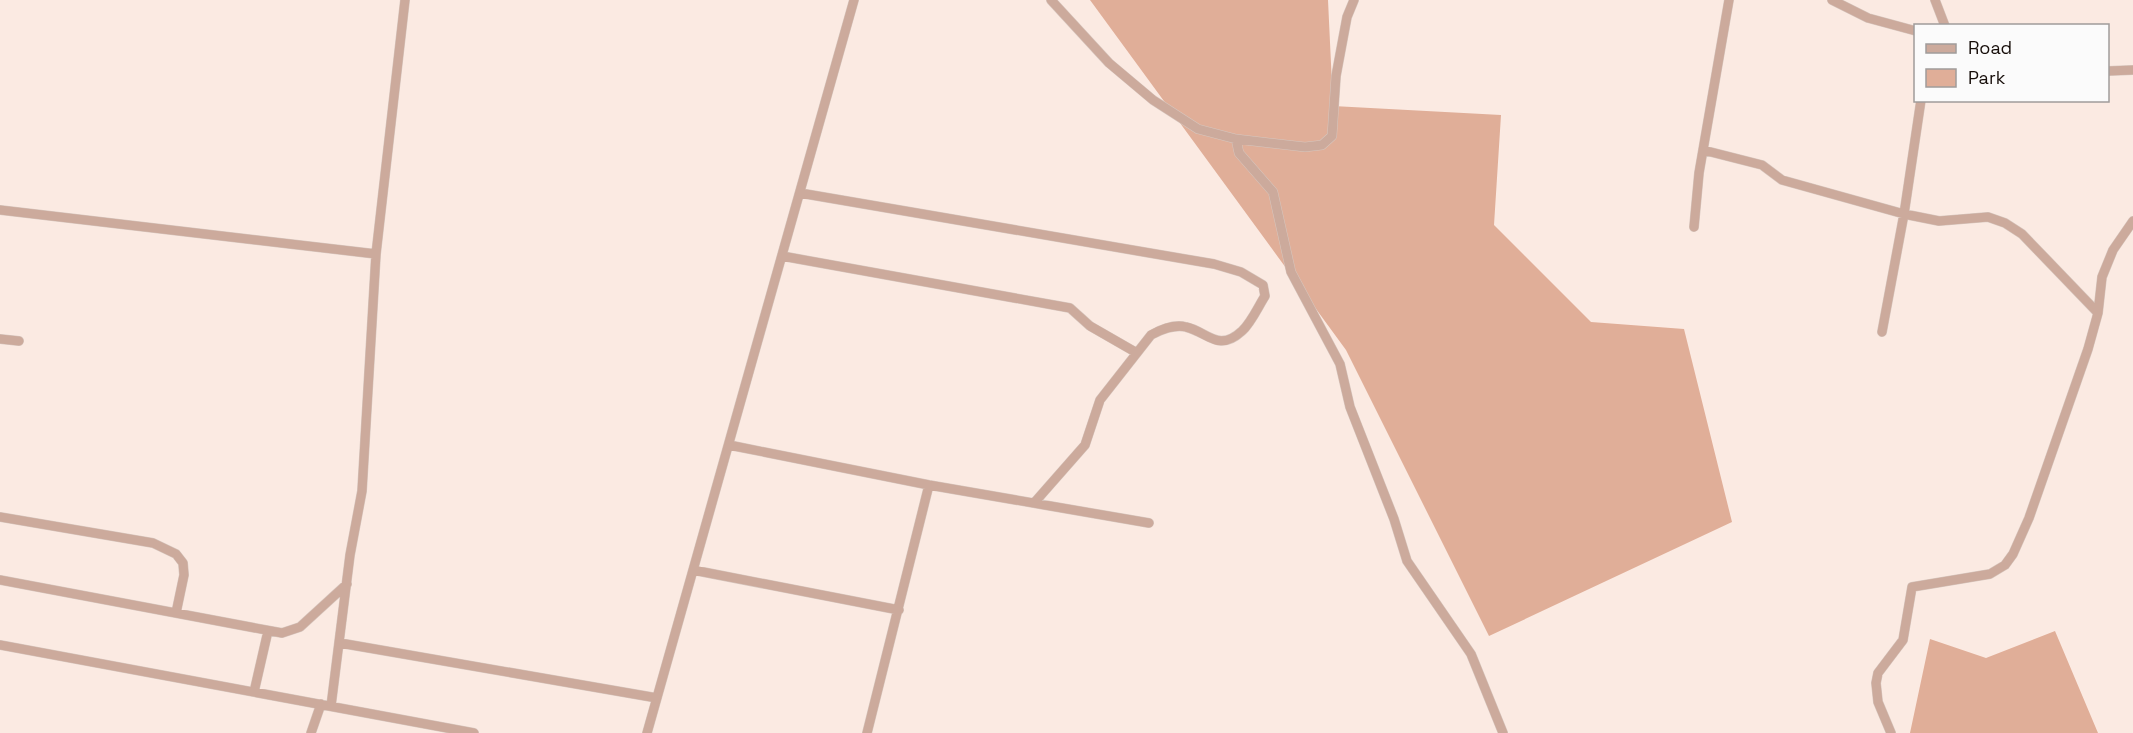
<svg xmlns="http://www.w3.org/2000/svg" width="2133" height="733" font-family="'Space Grotesk',sans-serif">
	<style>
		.green { fill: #e0ae98 }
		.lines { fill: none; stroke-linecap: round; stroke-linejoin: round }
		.minor-casing { stroke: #d7c7bf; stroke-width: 10 }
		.minor { stroke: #ccaa9c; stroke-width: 9 }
	</style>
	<rect width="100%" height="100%" fill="#fbeae2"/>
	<path class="green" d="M1090,0H1328L1333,106L1501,115L1494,225L1591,322L1684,329L1732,522L1489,636L1346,350Z
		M2055,631L2098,733H1910L1930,639L1986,658Z"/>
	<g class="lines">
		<g class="minor-casing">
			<path id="minor" d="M1051,0L1109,63L1153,100L1198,129L1236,139L1305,147L1322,145L1332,136L1336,76L1347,17L1354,0
				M1832,0L1868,18L1916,31
				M1935,0L1945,26
				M2108,71L2133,70
				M1236,139L1239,153L1273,192L1291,272L1340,364L1350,407L1394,519L1407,561L1471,654L1503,733
				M1703,150L1762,165L1782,180L1904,214L1939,221L1988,217L2005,223L2022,234L2098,313
				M800,193L1214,264L1241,272L1263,285L1265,296C1258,307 1251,323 1242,331C1218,353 1208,332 1186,327C1175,324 1160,330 1151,335L1100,400L1085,445L1034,503
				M0,210L376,254
				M1694,227L1699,173L1729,0
				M782,256L1070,308L1090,326L1137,353
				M1882,332L1904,214L1921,100
				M0,339L19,341
				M729,445L929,485L1149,523
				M0,517L153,543L176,554L183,563L184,575L176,613
				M693,570L899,610
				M0,580L282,633L300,627L347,584
				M340,643L657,698
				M0,645L474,733
				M254,692L268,631
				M331,706L350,555L362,491L376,254L405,0
				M311,733L321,704
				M647,733L854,0
				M867,733L929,485
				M1891,733L1878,702L1876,683L1878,673L1903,640L1912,587L1990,574L2005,565L2013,554L2029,518L2088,349L2098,313L2102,277L2113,250L2133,221"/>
		</g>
		<use href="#minor" class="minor"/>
	</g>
	<rect x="1914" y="24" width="195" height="78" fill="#fbfbfb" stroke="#a09c9b" stroke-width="1.5"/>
	<rect x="1926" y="44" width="30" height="9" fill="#ccaa9c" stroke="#a09c9b" stroke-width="1.5"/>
	<text x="1968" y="54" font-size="18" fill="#170e0a">Road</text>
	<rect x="1926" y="69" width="30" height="18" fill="#e0ae98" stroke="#a09c9b" stroke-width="1.5"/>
	<text x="1968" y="84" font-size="18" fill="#170e0a">Park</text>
</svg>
